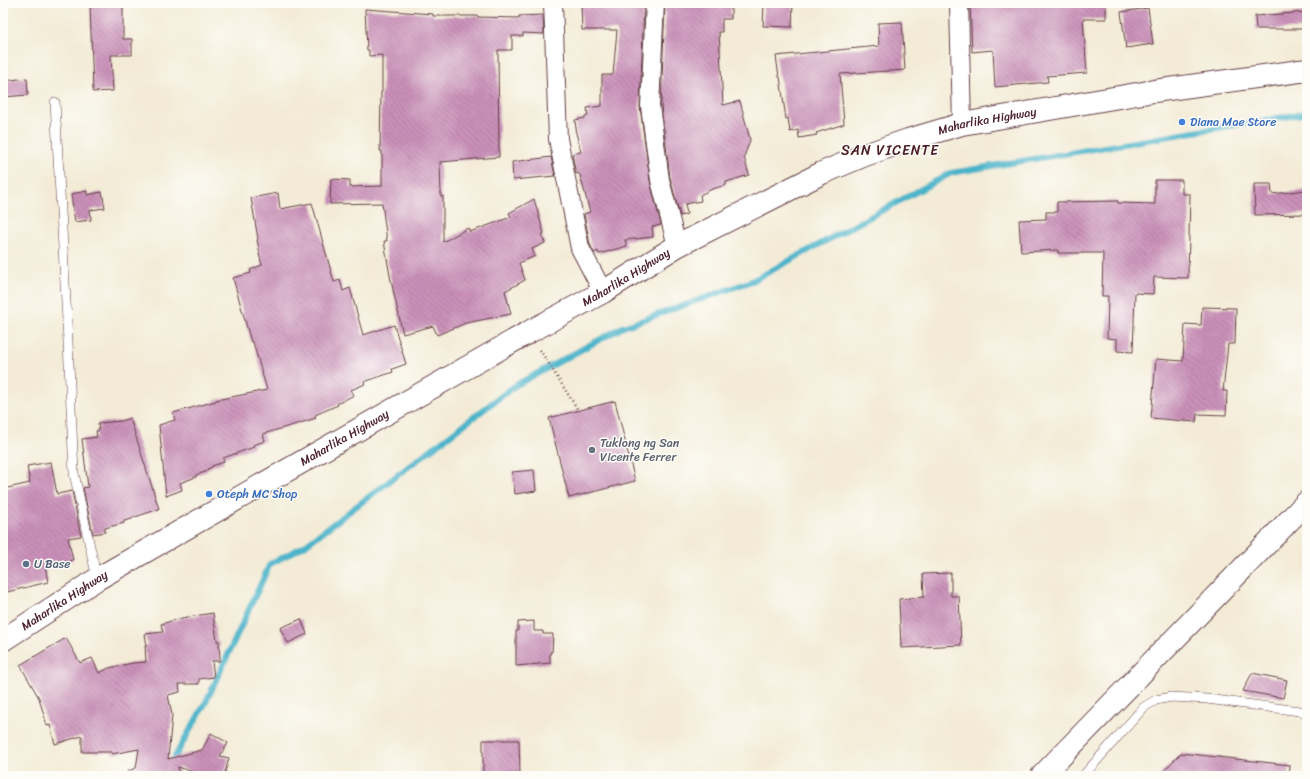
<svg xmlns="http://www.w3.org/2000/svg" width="1310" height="779" font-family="Sriracha,sans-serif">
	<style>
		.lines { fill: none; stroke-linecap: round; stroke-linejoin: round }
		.stream { stroke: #4cb4ca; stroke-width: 6 }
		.building { fill: url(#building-back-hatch) }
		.lane-casing { stroke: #633e45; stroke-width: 10 }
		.street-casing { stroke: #633e45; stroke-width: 20 }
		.secondary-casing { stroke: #633e45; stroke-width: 24 }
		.highway-casing { stroke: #633e45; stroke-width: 24 }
		.path { stroke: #633e45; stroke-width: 2.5; stroke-dasharray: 1 3; stroke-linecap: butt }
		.lane { stroke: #fff; stroke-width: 9 }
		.street { stroke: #fff; stroke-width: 18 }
		.secondary { stroke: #fff; stroke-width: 22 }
		.highway { stroke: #fff; stroke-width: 22 }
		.shop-dot { fill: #3f7fe0; stroke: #fdfcf7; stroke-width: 1.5 }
		.worship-dot { fill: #6b7280; stroke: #fdfcf7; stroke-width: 1.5 }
		.service-dot { fill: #5c6f8a; stroke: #fdfcf7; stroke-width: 1.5 }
		.labels { text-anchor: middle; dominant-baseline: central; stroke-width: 3; stroke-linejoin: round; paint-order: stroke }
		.street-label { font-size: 12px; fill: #4a1f2b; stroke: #fdfcf7 }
		.shop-label { font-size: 12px; fill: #366cbe; stroke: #fdfcf7; text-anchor: start }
		.worship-label { font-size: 12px; fill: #5b616d; stroke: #fdfcf7; text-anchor: start }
		.service-label { font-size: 12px; fill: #4e5e75; stroke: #fdfcf7; text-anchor: start }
		.quarter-label { font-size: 14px; letter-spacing: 1px; fill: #4a1f2b; stroke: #fdfcf7 }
	</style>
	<defs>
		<pattern id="building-back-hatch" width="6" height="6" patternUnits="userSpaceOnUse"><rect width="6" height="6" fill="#ca91b9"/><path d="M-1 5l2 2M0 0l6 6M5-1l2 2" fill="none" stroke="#a67697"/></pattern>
	</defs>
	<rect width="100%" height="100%" fill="#fdfcf7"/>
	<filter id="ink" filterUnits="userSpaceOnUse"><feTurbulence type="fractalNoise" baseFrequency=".025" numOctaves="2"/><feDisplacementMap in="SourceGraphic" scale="8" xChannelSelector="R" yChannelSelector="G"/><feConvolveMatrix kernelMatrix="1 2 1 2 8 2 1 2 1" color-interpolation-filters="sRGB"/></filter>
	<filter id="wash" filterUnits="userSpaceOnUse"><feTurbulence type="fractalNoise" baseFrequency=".012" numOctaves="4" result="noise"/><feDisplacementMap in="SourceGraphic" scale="16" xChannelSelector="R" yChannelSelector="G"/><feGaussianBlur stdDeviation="0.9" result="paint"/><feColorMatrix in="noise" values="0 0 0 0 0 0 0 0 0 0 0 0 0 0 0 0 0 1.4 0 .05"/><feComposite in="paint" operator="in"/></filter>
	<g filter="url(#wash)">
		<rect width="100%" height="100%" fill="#f3ebd6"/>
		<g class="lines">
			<path class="stream" d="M164,776L206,702L270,564L304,546L516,385L623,327L752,281L951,173L1307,113"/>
		</g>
		<g id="blocks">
			<path class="building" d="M90,3H123V39H132V55H111L113,91L93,92Z
				M581,3L644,4L640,107L650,181L661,225L652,227L653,237L625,240L627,246L599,254L598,251L594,253L590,244L584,214L590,212L580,175L578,173L576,174L572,154L581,152L575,129H576L575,120L585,118V116H588L587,108L602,106V75H613L617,30H582Z
				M665,3H731V19H722V32H719L723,105L740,101L750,140L744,157L749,175L726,182V185L712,189L700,195L701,201L685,204L687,214L680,216L670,178L661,106Z
				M764,3H793L792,27L763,26Z
				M970,3H1106V19H1083L1087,73L1047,76L1048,82L995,87L993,50L972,52Z
				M1148,8L1153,44L1126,48L1121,12Z
				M365,9L433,14V16H478V17L519,18V16L543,15L544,34L523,33V36H512V50H498L499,157L440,162L441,197L443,196V242L468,228L470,232L511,217L509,213L534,199L544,234H541L545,243L532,249L535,256L519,263L525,280L505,291L511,314L466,323L437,335L433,326L403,334L390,276L384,241H387L382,203L330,204L331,179L350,180V187L382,186V151H380L381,92H382V55L369,56V50H367Z
				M1307,12V29H1256L1255,16Z
				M902,22L905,70L840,74L844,124L816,133L817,135L799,138L798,130L790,132L788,118L786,119L780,77H779L776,56L879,46L878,23Z
				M27,78L28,95L3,97V81Z
				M551,157L555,176L513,180L512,162Z
				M1155,180H1182V194H1190L1188,278L1154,277L1153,294L1135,293L1133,352L1117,351V339L1107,338L1108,296H1102L1103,253H1058V250L1021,252L1019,220L1046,219V212H1057V202L1118,201V203L1155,204Z
				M1254,184H1271L1272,194L1307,190V214L1255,215Z
				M87,191V195L102,192L105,208L90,210L91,220L75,222L71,194Z
				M278,193L280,209L312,203L334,282L340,280L343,291L350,288L363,335L394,325L406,364L392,369L393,372L364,382L365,384L351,390L354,395L337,404L338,405L315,415L316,418L300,423L263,434L265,441L253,445L254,447L223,458L224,462L212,466V467L207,469L208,471L196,475V477L180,483L182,490L166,496L159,425L175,420L173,413L216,401V400L267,390L253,342H251L233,278L251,273L250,270L262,265L259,254H260L257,240L258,239L251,198Z
				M1202,307L1236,308L1235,344H1228L1223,391H1227L1226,415L1197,414L1196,422L1151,418L1156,359L1183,361L1185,324L1201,325Z
				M615,401L635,481L569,498L549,418Z
				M130,418L159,509L132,518V519L124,521V523L105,528V532L93,534L83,488L88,487L82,439L97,437L96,431L99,430L98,423L121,421Z
				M51,462L57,494L72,491L81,536L68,538L73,560L45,566L48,582L3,593V489L30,483L27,466Z
				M534,470L536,491L515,494L512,472Z
				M951,573V596H959L961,645L901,648L899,599L924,597L923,574Z
				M213,613L217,641H219L220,661H212L214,677L199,679V684H179L180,692L168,695L172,715L168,759L202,750L211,733L228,743L220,756L229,758L224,776H206L178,767L179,775L129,776L128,771L136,768L139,749L112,754V752H82V736L55,744L50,725L47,726L39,698L20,665L66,638L80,663L92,658L99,673L109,668L133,663L146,662L145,646H147L145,634L163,632L161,624L182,618Z
				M301,619L307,634L288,643L280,628Z
				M534,621V631H543V634H553L552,652H550V663L516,666V631H518V622Z
				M1252,673L1287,680L1283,698L1243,691Z
				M483,740H519L520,774H483Z
				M1181,753L1290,765L1289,776H1159Z"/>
		</g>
	</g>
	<g filter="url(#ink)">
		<use href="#blocks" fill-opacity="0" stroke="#633e45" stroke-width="1"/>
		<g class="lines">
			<g class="lane-casing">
				<path id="lane" d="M55,102L67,320L74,473L97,579
					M1083,776L1144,707L1156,700L1171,697L1207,699L1307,712"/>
			</g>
			<g class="street-casing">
				<path id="street" d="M553,3L558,139L580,248L603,292
					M655,3L650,106L660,180L677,246
					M959,3L962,124"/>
			</g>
			<g class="secondary-casing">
				<path id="secondary" d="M1042,776L1307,502"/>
			</g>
			<g class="highway-casing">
				<g id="highway">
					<path id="s1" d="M3,640L97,579L529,332L603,292L677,246L822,173L865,155L908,140L962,124L1154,91L1307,70"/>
				</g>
			</g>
			<path class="path" d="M540,350L578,410"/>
			<use href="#lane" class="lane"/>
			<use href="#street" class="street"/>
			<use href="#secondary" class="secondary"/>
			<use href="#highway" class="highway"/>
		</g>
	</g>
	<g class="shop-dot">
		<circle cx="1182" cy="122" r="4"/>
		<circle cx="209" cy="494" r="4"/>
	</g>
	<circle class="worship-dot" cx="592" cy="450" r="4"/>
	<circle class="service-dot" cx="26" cy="564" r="4"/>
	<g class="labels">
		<g class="street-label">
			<text stroke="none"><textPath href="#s1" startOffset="1117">Maharlika Highway</textPath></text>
			<text stroke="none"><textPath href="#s1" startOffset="721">Maharlika Highway</textPath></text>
			<text stroke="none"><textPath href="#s1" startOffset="397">Maharlika Highway</textPath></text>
			<text stroke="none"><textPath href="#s1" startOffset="73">Maharlika Highway</textPath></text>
		</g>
		<g class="shop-label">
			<text x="1190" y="122">Diana Mae Store</text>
			<text x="217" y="494">Oteph MC Shop</text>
		</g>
		<g class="worship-label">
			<text x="600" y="443">Tuklong ng San<tspan x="600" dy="14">Vicente Ferrer</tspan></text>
		</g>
		<g class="service-label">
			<text x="34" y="564">U Base</text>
		</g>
		<g class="quarter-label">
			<text x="890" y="150">SAN VICENTE</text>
		</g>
	</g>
	<rect width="1310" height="779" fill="none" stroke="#fdfcf7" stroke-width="16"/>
</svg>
